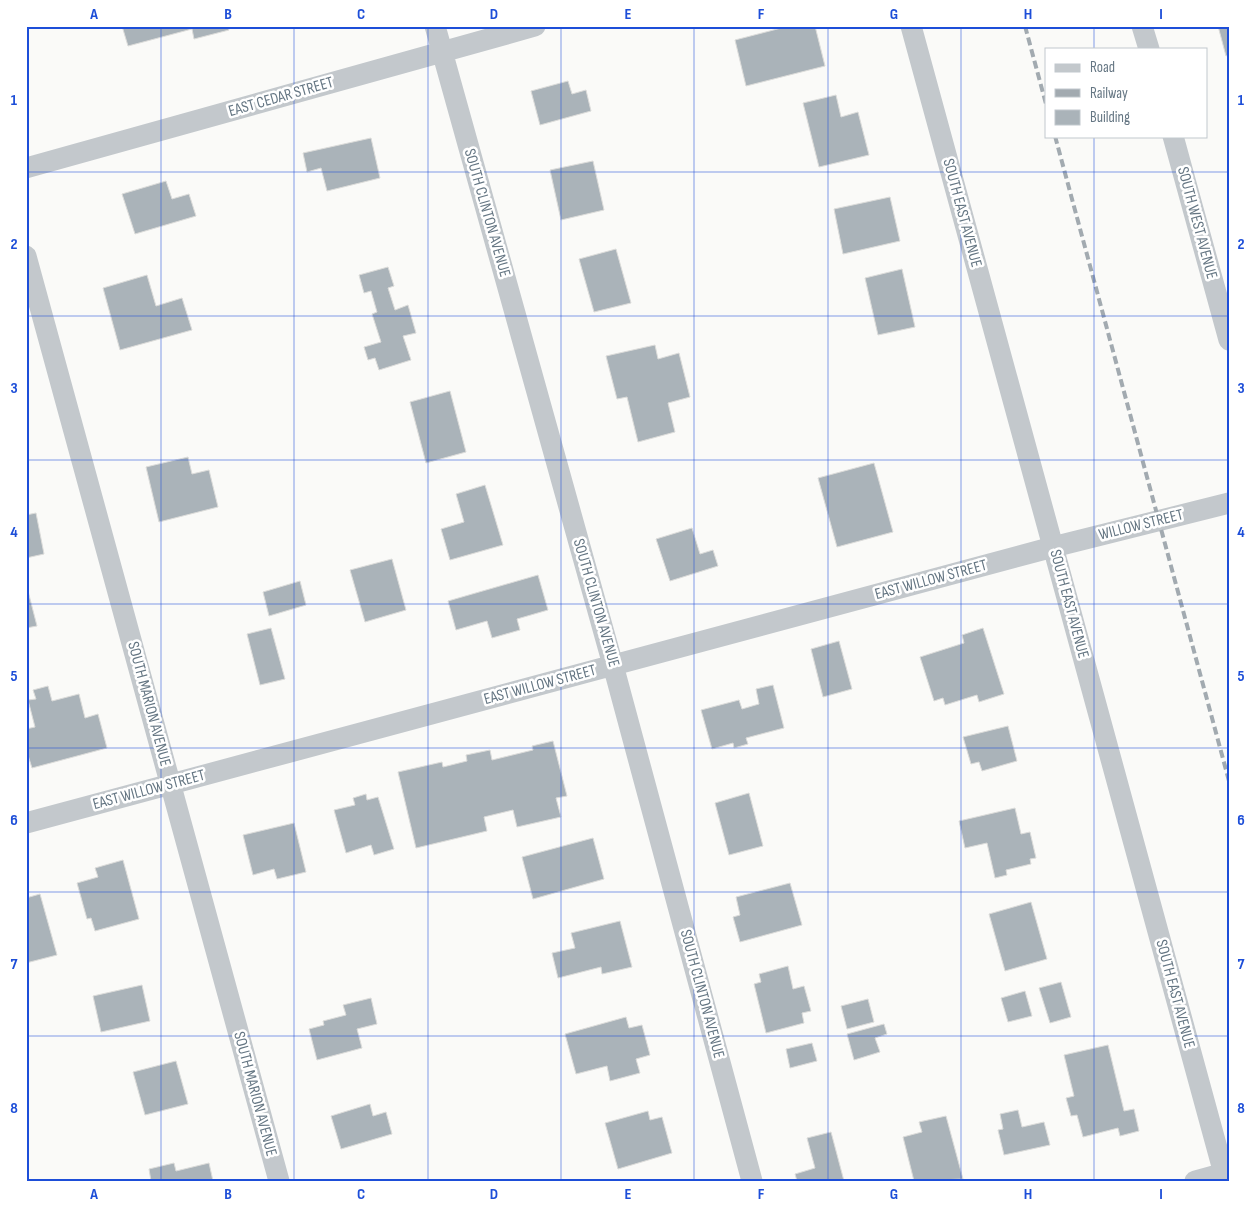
<svg xmlns="http://www.w3.org/2000/svg" width="1255" height="1207" font-family="'Sofia Sans Condensed',sans-serif">
	<style>
		.building { fill: #aab3b9; stroke: #dcdcda }
		.lines { fill: none; stroke-linecap: round; stroke-linejoin: round }
		.minor { stroke: #c3c8cc; stroke-width: 21 }
		.rail { stroke: #a2aab0; stroke-width: 4; stroke-dasharray: 8 4; stroke-linecap: butt }
		.grid { fill: none; stroke: #1d4ed8; stroke-width: 1; stroke-opacity: 0.55 }
		.labels { text-anchor: middle; dominant-baseline: central; stroke-width: 5; stroke-linejoin: round; paint-order: stroke }
		.street-label { font-size: 16px; fill: #657683; stroke: #fff }
		.neatline { fill: none; stroke: #1d4ed8; stroke-width: 2 }
		.grid-label { font-size: 16px; text-anchor: middle; font-weight: bold; fill: #1d4ed8 }
	</style>
	<rect width="100%" height="100%" fill="#fafaf8"/>
	<path class="building" d="M122,26H228L229,30L194,39L192,29L128,46Z
		M789,26H815L825,66L746,86L735,40Z
		M1218,26H1229V55L1226,56Z
		M568,81L572,94L586,90L591,111L540,125L531,91Z
		M836,95L841,117L858,112L869,155L819,167L803,103Z
		M371,138L380,178L327,191L321,168L307,172L303,153Z
		M593,161L604,210L561,220L550,170Z
		M166,181L172,199L189,194L196,216L135,234L122,194Z
		M890,197L900,241L843,254L834,209Z
		M616,249L631,303L594,312L579,259Z
		M388,267L394,286L388,288L395,310L408,305L416,333L403,336L411,360L379,370L375,358L368,360L364,347L381,342L372,314L377,312L371,291L364,293L359,275Z
		M902,269L915,327L878,335L865,278Z
		M147,275L156,306L182,298L192,330L120,350L103,288Z
		M655,345L658,359L679,353L690,397L668,403L675,432L638,442L627,397L617,399L606,356Z
		M450,391L466,452L426,463L410,402Z
		M188,457L192,474L209,470L218,507L159,522L146,467Z
		M874,463L893,532L837,547L818,478Z
		M485,485L503,545L450,560L441,529L464,522L456,494Z
		M36,513L44,554L26,558V515Z
		M692,528L700,554L713,550L718,566L670,581L656,539Z
		M392,559L406,610L365,622L350,570Z
		M538,575L548,610L517,619L520,630L492,638L487,621L456,630L448,601Z
		M300,581L306,605L269,616L263,592Z
		M28,591L37,626L26,628V592Z
		M271,628L285,679L260,685L247,634Z
		M983,628L1004,694L979,702L977,695L945,705L943,698L934,701L920,657L964,643L962,635Z
		M839,641L852,689L823,697L811,649Z
		M773,685L784,728L746,738L748,744L734,748L733,743L712,749L701,710L739,700L742,709L759,704L756,689Z
		M48,686L52,701L79,694L85,718L98,714L107,748L32,768L26,749V729L35,727L28,700L36,699L33,690Z
		M1008,726L1017,761L982,771L979,762L971,764L963,737Z
		M553,741L567,796L556,798L561,817L517,827L513,810L484,817L487,831L416,848L398,772L442,762L443,767L467,761L466,755L490,750L492,760L533,750L532,746Z
		M749,793L763,846L729,855L715,803Z
		M366,794L367,800L378,797L394,849L374,855L371,845L346,853L334,810L355,805L353,798Z
		M1015,808L1021,834L1030,832L1036,858L1030,859L1031,864L1006,870L1007,875L995,878L987,843L965,848L959,821Z
		M294,823L306,872L277,879L274,869L253,875L243,835Z
		M593,838L604,879L533,899L522,857Z
		M123,860L139,919L95,931L91,918L87,919L77,883L98,877L95,868Z
		M790,883L802,925L740,942L733,917L740,915L736,897Z
		M40,894L57,955L26,963V898Z
		M1031,902L1047,959L1005,971L989,914Z
		M620,921L632,967L602,974L601,967L558,978L552,953L575,948L571,933Z
		M788,966L793,989L804,986L811,1011L802,1013L804,1023L766,1033L754,984L761,982L759,974Z
		M1061,982L1071,1017L1050,1023L1039,988Z
		M142,985L150,1021L101,1032L93,996Z
		M1025,991L1032,1016L1008,1022L1001,998Z
		M371,998L377,1024L357,1029L362,1048L317,1060L309,1029L324,1025L323,1021L346,1015L343,1005Z
		M868,999L874,1022L847,1029L841,1006Z
		M626,1017L629,1028L642,1025L650,1055L636,1059L640,1073L610,1081L607,1066L576,1074L565,1034Z
		M884,1024L887,1034L875,1038L880,1052L854,1060L847,1034Z
		M812,1043L817,1061L790,1068L786,1049Z
		M1108,1045L1124,1111L1134,1109L1139,1131L1120,1136L1118,1128L1083,1137L1077,1115L1071,1116L1066,1098L1074,1096L1064,1055Z
		M176,1061L188,1104L145,1115L133,1072Z
		M370,1104L373,1116L386,1112L392,1134L341,1149L331,1116Z
		M1018,1110L1022,1127L1044,1122L1050,1145L1004,1155L998,1130L1003,1129L1000,1114Z
		M648,1111L650,1120L662,1117L672,1153L618,1169L605,1123Z
		M946,1116L963,1179L914,1181L903,1137L922,1132L919,1122Z
		M831,1132L844,1181H797L795,1174L815,1168L807,1138Z
		M174,1163L176,1171L209,1163L213,1181H151L149,1169Z"/>
	<g class="lines">
		<path class="minor" d="M435,26L613,665L752,1181
			M911,26L1226,1181
			M1142,26L1149,49
			M1173,136L1229,340
			M26,168L535,26
			M26,256L279,1181
			M26,823L1053,547L1229,503
			M1195,1181L1224,1173"/>
		<path class="rail" d="M1025,26L1046,104
			M1055,136L1229,781"/>
	</g>
	<path class="grid" d="M161,26V1181M294,26V1181M428,26V1181M561,26V1181M694,26V1181M828,26V1181M961,26V1181M1094,26V49M1094,136V1181M26,172H1229M26,316H1229M26,460H1229M26,604H1229M26,748H1229M26,892H1229M26,1036H1229"/>
	<g class="labels">
		<g class="street-label">
			<text transform="translate(281 97) rotate(-16)">EAST CEDAR STREET</text>
			<text transform="translate(487 213) rotate(74)">SOUTH CLINTON AVENUE</text>
			<text transform="translate(962 213) rotate(75)">SOUTH EAST AVENUE</text>
			<text transform="translate(1197 223) rotate(75)">SOUTH WEST AVENUE</text>
			<text transform="translate(1141 525) rotate(-14)">WILLOW STREET</text>
			<text transform="translate(931 580) rotate(-15)">EAST WILLOW STREET</text>
			<text transform="translate(596 603) rotate(74)">SOUTH CLINTON AVENUE</text>
			<text transform="translate(1069 604) rotate(75)">SOUTH EAST AVENUE</text>
			<text transform="translate(540 685) rotate(-15)">EAST WILLOW STREET</text>
			<text transform="translate(149 704) rotate(75)">SOUTH MARION AVENUE</text>
			<text transform="translate(149 790) rotate(-15)">EAST WILLOW STREET</text>
			<text transform="translate(702 994) rotate(75)">SOUTH CLINTON AVENUE</text>
			<text transform="translate(1175 994) rotate(75)">SOUTH EAST AVENUE</text>
			<text transform="translate(255 1094) rotate(75)">SOUTH MARION AVENUE</text>
		</g>
	</g>
	<rect width="1255" height="1207" fill="none" stroke="#ffffff" stroke-width="55"/>
	<rect x="1045" y="48" width="162" height="90" fill="#ffffff" stroke="#c1c8cd"/>
	<rect x="1055" y="64" width="25" height="8" fill="#c3c8cc" stroke="#c1c8cd"/>
	<text x="1090" y="72" font-size="15" fill="#657683">Road</text>
	<rect x="1055" y="89" width="25" height="8" fill="#a2aab0" stroke="#c1c8cd"/>
	<text x="1090" y="98" font-size="15" fill="#657683">Railway</text>
	<rect x="1055" y="110" width="25" height="15" fill="#aab3b9" stroke="#c1c8cd"/>
	<text x="1090" y="122" font-size="15" fill="#657683">Building</text>
	<rect x="28" y="28" width="1200" height="1152" class="neatline"/>
	<g class="grid-label">
		<text x="94" y="19">A</text>
		<text x="228" y="19">B</text>
		<text x="361" y="19">C</text>
		<text x="494" y="19">D</text>
		<text x="628" y="19">E</text>
		<text x="761" y="19">F</text>
		<text x="894" y="19">G</text>
		<text x="1028" y="19">H</text>
		<text x="1161" y="19">I</text>
		<text x="14" y="105">1</text>
		<text x="1241" y="105">1</text>
		<text x="14" y="249">2</text>
		<text x="1241" y="249">2</text>
		<text x="14" y="393">3</text>
		<text x="1241" y="393">3</text>
		<text x="14" y="537">4</text>
		<text x="1241" y="537">4</text>
		<text x="14" y="681">5</text>
		<text x="1241" y="681">5</text>
		<text x="14" y="825">6</text>
		<text x="1241" y="825">6</text>
		<text x="14" y="969">7</text>
		<text x="1241" y="969">7</text>
		<text x="14" y="1113">8</text>
		<text x="1241" y="1113">8</text>
		<text x="94" y="1199">A</text>
		<text x="228" y="1199">B</text>
		<text x="361" y="1199">C</text>
		<text x="494" y="1199">D</text>
		<text x="628" y="1199">E</text>
		<text x="761" y="1199">F</text>
		<text x="894" y="1199">G</text>
		<text x="1028" y="1199">H</text>
		<text x="1161" y="1199">I</text>
	</g>
</svg>
